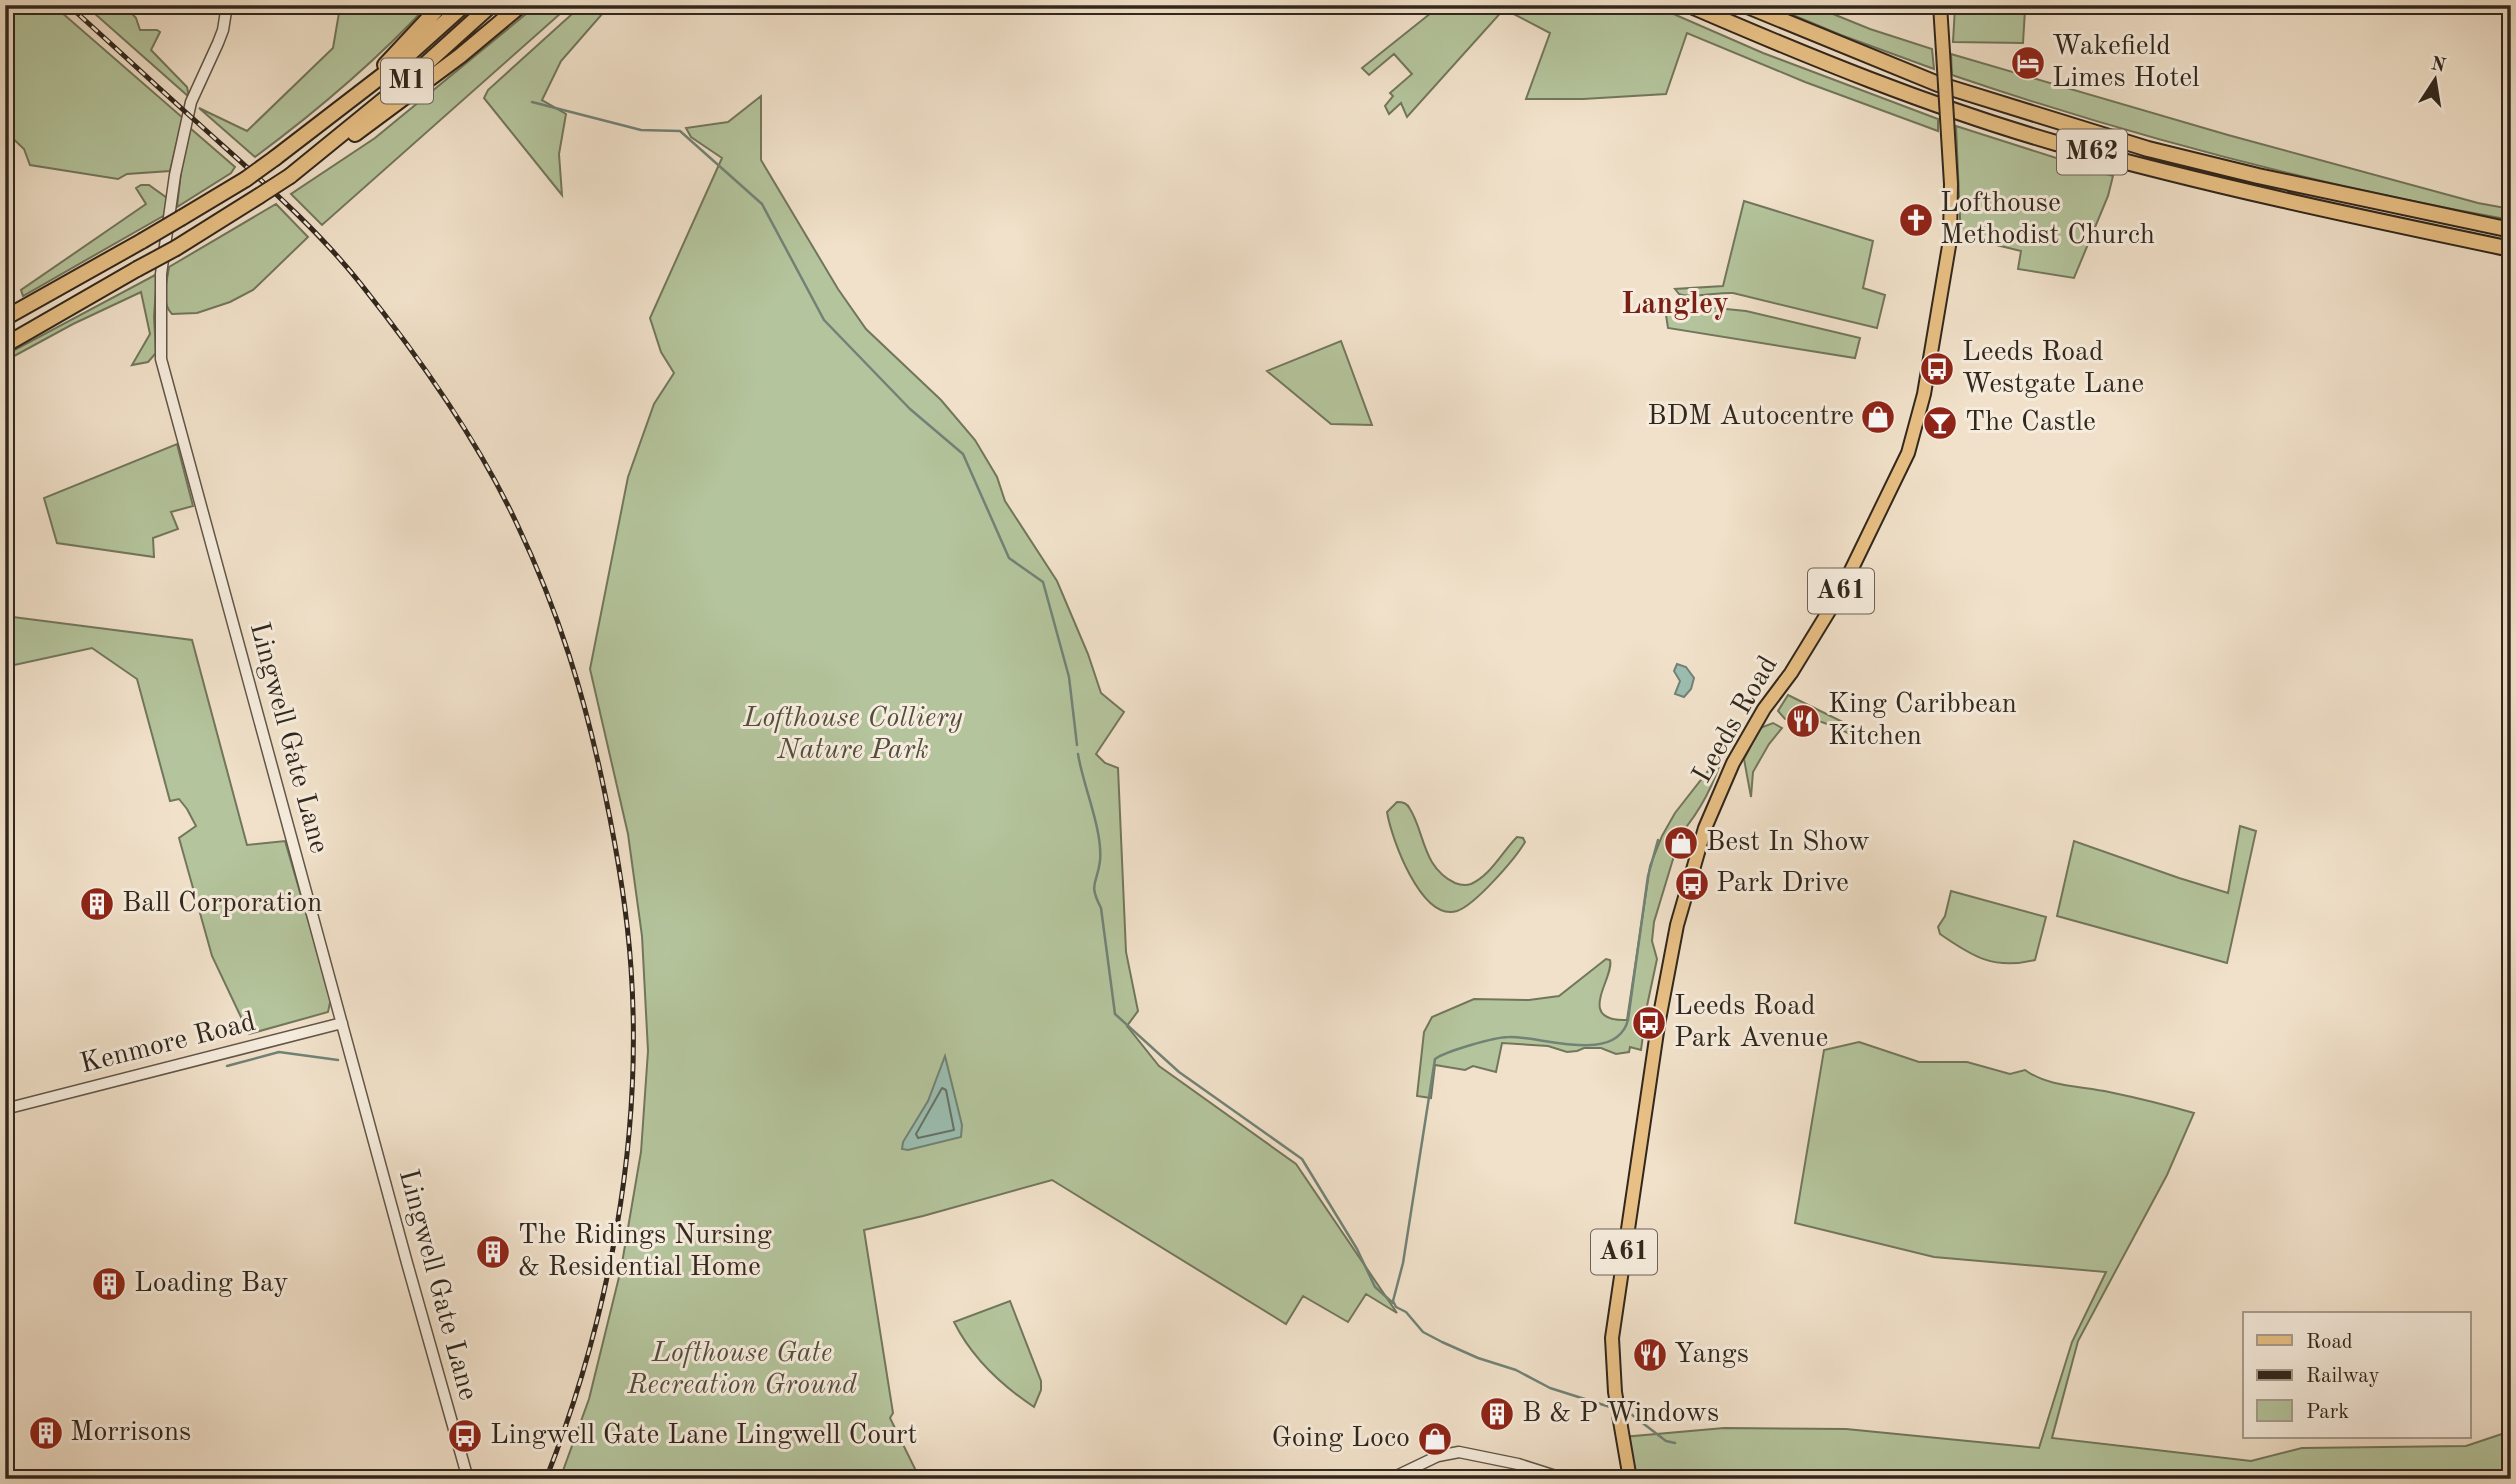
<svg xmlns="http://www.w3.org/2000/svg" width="2516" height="1484" font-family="'Old Standard TT',serif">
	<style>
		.green { fill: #b4c49c; stroke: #72765c; stroke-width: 2 }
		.water { fill: #9bbeb1; stroke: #718276; stroke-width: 2 }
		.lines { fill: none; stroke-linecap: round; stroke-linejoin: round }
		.shore { stroke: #667267; stroke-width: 2 }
		.stream { stroke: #718276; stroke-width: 2.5 }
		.tertiary-casing { stroke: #615648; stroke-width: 13 }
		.primary-casing { stroke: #31271d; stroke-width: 16 }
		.motorway-casing { stroke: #31271d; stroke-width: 18 }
		.tertiary { stroke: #f6ecdd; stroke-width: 10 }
		.primary { stroke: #e8c085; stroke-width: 12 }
		.motorway { stroke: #e8c085; stroke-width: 14 }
		.rail-casing { stroke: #31271d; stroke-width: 5 }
		.rail { stroke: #f6ecdd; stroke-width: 2.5; stroke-dasharray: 8; stroke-linecap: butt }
		.primary-bridge-casing { stroke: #31271d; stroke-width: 16; stroke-linecap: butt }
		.motorway-bridge-casing { stroke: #31271d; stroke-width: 18; stroke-linecap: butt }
		.primary-bridge { stroke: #e8c085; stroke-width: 12 }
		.motorway-bridge { stroke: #e8c085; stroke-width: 14 }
		.labels { text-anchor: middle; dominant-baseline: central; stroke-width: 6; stroke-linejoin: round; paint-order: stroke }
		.shield { fill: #f6ecdd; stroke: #6c6257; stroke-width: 2 }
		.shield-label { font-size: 26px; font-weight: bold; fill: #31271d }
		.poi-label { font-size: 28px; fill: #31271d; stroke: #f6ecdd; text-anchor: start }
		.park-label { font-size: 28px; font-style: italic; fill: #524e3d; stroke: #f6ecdd }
		.street-label { font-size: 28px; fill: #31271d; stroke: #f6ecdd }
		.neighbourhood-label { font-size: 30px; font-weight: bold; fill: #7a1f14; stroke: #f6ecdd }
	</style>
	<rect width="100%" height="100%" fill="#f1e1ca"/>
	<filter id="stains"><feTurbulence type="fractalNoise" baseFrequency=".00286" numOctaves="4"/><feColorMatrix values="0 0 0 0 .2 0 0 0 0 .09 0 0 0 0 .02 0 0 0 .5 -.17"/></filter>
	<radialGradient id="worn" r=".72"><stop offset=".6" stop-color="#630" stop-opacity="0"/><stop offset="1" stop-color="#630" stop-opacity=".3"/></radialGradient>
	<path class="green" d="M5,5H53L183,118L170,171L127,174L118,179L30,165L24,149L5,131Z
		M85,5H124L136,18L140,30H157L160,32L151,50L187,87L189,97Z
		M293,5H350V8L370,11L375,5H428C375,62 317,111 255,157L199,108L247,131L333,48L340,7Z
		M537,5H570L322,225L291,194L375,138Z
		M582,5H610L561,61L542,100L566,114L559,154L562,195L484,98L488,90Z
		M1441,5H1653L1763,53L1938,119V131L1805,82L1687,33L1666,94L1583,99H1526L1550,33L1504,9L1407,117L1401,103L1389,114L1385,106L1393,96L1390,93L1412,74L1394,54L1369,75L1362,68Z
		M1769,5H1811L1870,29L1932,49L1934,69L1841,35Z
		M1955,7L2025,10L2023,43L1953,42Z
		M1951,54L2228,135L2478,203L2511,209V220C2321,186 2134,137 1952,75Z
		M761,96V160L838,289L866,329L941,400L975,440L997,477L1005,501L1057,581L1088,654L1101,693L1124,712L1096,754L1105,763L1118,768L1126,952L1138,1011L1127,1026L1159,1066L1296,1164L1397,1313L1366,1294L1348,1322L1303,1296L1286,1324L1052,1180L923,1216L864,1230L893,1413L890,1418L920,1479H560L589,1399L621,1269L641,1152L648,1051L642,936L628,834L590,669L628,477L654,404L674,373L661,352L650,318L722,158L691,137L686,128L728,122Z
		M1956,126L2113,176L2108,196L2074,278L2018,269L2021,251L1984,242L1961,241Z
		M190,128L235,167L231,173L177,207L183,155Z
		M141,185H149L167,198L165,215L23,296L21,290L146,204L136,188Z
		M1744,201L1873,241L1863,288L1885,295L1877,328L1733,293C1717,292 1691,299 1679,294L1675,289L1723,286Z
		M276,204L308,237L253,290L230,302L197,313L172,314C160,302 167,282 169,267Z
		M157,274L154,317L156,353L148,362L132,365L150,334L141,292L73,324L5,361V355Z
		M1706,307L1746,311L1860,338L1855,358L1668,328L1666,315Z
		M1341,341L1372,425L1331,424L1267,371Z
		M177,444L193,506L171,512L178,529L153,538L154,557L57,543L44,498Z
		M5,616L192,640L247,845L285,841L331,998L328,1012L249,1034L212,956L179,838L196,826L187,809L179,799L170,801L137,679L92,648L5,667Z
		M1788,695L1869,735L1866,741C1841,731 1812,712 1785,719L1778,711Z
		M1773,723L1782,728L1769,744L1753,772L1751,797L1744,759L1760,728Z
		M1718,758L1721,761C1711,791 1694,821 1672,843L1677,846L1654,922L1652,941L1657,959L1647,1006L1641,1050L1630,1047L1629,1052L1616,1054L1601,1048H1584L1577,1051L1567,1052L1548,1046L1502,1043L1496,1072L1473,1066L1465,1070L1435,1065L1431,1098L1417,1096L1424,1032L1432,1017L1474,999L1529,1000L1559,996L1606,959L1610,960C1615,977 1574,1022 1627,1020L1650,866L1662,836L1675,813Z
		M1397,802C1403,802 1407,803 1410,809C1425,833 1422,867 1455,883C1460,885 1465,886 1471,884C1491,875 1502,852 1517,837L1523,838L1525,842C1515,859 1475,905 1457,911C1421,922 1391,837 1387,812Z
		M2240,826L2256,831L2227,963L2057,916L2074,841L2179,878L2228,893Z
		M1951,891L2046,917L2035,960C1994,970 1973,957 1940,934L1938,927L1945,916Z
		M1859,1042L1919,1062H1967L2010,1074L2025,1070C2048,1087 2081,1086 2109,1092C2138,1098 2166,1105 2194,1113L2167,1175L2078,1341L2052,1438L2251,1461L2302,1448L2466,1446L2511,1431V1479H1630L1623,1437L1724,1428L1846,1429L2039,1448L2072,1342L2106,1272L1934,1257L1795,1223L1824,1050Z
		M1010,1301L1041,1381V1390L1034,1407C1001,1385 972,1358 954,1322Z"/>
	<path class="water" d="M1677,664L1686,667L1694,678L1691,689L1684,697L1675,694L1680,681L1674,671Z
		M945,1056L962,1125L961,1137L908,1150L902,1149L903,1142L928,1101Z"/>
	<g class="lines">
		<path class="shore" d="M942,1088L946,1090L954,1130L918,1138L916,1134Z"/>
		<path class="stream" d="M347,5L359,13
			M532,102L641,130L680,131L762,204L824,320L910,409L963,454L1009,558L1043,582L1069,677L1077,745
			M1078,754C1083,786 1103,830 1100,861C1097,885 1088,883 1101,908L1115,1014L1179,1072L1302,1159L1357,1249L1375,1287L1393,1303
			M227,1066L279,1052L338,1060
			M1610,1407L1550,1388L1516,1370L1478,1358L1442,1342L1423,1332L1406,1312L1396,1307L1393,1301L1403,1263L1435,1059C1446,1051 1495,1037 1509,1037C1542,1036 1616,1065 1628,1020L1648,876L1658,840
			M1627,1411L1666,1441L1675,1443"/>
		<g class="tertiary-casing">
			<path id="tertiary" d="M227,5L223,30L218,43L191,102L175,175L161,274V359L407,1263L468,1479
				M5,1109L342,1023
				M1390,1479L1438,1456L1459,1452L1518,1464L1565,1479"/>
		</g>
		<g class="primary-casing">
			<path id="primary" d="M1940,5L1943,52
				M1630,1479L1615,1392L1612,1338L1658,1025L1677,925L1705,828L1733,763L1764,709L1791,673L1840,593L1908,453L1924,394L1950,240L1951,184L1948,135"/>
		</g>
		<g class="motorway-casing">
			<path id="motorway" d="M1689,5C1809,57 1931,107 2056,143C2206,185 2358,217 2511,249
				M1745,5L1938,84L2148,149L2258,176L2511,230
				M385,65L441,5
				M355,134L460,56L521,5
				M275,158L405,58L464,5
				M290,176L408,80L491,5
				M181,218L246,179
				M176,248L259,196
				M5,318L142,241
				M5,345L137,269"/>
		</g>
		<use href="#tertiary" class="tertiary"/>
		<use href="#primary" class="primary"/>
		<use href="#motorway" class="motorway"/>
		<g class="rail-casing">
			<path id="rail" d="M68,5C112,44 155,85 199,124C255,175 313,224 360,283C419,357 476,437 516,522C559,612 585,697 605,794C617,851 627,909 631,968C643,1140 609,1319 546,1479"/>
		</g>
		<use href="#rail" class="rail"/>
		<g class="primary-bridge-casing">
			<path id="primary-bridge" d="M1943,52L1948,135"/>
		</g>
		<g class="motorway-bridge-casing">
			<path id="motorway-bridge" d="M246,179L275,158
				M259,196L290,176
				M142,241L181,218
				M137,269L176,248"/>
		</g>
		<use href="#primary-bridge" class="primary-bridge"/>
		<use href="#motorway-bridge" class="motorway-bridge"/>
	</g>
	<defs>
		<g id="hotel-disc" transform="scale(1.75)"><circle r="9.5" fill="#8f2418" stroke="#f6ecdd"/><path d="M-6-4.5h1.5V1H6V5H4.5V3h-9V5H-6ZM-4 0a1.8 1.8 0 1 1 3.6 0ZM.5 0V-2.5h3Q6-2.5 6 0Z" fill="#fff"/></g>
		<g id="church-disc" transform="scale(1.75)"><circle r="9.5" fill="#8f2418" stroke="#f6ecdd"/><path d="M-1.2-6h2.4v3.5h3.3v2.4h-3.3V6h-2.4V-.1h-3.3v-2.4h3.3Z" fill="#fff"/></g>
		<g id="bus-disc" transform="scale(1.75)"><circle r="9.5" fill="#8f2418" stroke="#f6ecdd"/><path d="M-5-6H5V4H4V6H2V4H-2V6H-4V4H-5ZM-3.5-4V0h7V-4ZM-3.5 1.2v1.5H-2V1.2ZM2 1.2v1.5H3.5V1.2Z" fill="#fff"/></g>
		<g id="shop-disc" transform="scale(1.75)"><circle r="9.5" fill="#8f2418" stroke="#f6ecdd"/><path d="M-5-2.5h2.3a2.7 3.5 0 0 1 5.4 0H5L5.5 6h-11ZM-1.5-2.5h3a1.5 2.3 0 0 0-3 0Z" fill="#fff"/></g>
		<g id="bar-disc" transform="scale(1.75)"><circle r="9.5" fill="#8f2418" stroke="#f6ecdd"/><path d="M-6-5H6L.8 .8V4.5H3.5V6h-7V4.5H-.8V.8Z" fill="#fff"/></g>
		<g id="restaurant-disc" transform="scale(1.75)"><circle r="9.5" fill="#8f2418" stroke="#f6ecdd"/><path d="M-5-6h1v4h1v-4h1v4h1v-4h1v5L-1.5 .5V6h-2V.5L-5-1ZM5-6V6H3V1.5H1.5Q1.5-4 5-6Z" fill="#fff"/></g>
		<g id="building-disc" transform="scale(1.75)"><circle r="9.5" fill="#8f2418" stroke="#f6ecdd"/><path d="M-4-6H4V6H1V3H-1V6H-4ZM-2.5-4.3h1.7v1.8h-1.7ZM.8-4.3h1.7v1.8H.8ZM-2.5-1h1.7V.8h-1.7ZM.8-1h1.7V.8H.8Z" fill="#fff"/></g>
	</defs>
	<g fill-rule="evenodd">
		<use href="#hotel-disc" x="2028" y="63"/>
		<use href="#church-disc" x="1916" y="220"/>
		<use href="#bus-disc" x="1937" y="369"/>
		<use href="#shop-disc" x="1878" y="417"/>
		<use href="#bar-disc" x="1940" y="423"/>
		<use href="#restaurant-disc" x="1803" y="721"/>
		<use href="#shop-disc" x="1681" y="843"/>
		<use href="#bus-disc" x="1692" y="884"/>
		<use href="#building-disc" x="97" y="904"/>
		<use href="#bus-disc" x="1649" y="1023"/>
		<use href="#building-disc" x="493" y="1252"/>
		<use href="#building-disc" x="109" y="1284"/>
		<use href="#restaurant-disc" x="1650" y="1355"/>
		<use href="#building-disc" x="1497" y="1414"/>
		<use href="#building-disc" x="46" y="1433"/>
		<use href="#bus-disc" x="465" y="1436"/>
		<use href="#shop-disc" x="1435" y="1439"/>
	</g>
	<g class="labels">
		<g class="shield">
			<rect x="381" y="58.5" width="52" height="45" rx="5"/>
			<rect x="2057" y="129.5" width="70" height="45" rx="5"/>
			<rect x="1808" y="568.5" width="66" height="45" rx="5"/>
			<rect x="1591" y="1229.5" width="66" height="45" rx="5"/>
		</g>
		<g class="shield-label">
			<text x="407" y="81">M1</text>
			<text x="2092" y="152">M62</text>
			<text x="1841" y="591">A61</text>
			<text x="1624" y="1252">A61</text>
		</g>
		<g class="poi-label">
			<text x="2052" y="47">Wakefield<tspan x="2052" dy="32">Limes Hotel</tspan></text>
			<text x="1940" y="204">Lofthouse<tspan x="1940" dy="32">Methodist Church</tspan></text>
			<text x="1962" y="353">Leeds Road<tspan x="1962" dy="32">Westgate Lane</tspan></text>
			<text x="1854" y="417" text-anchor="end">BDM Autocentre</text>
			<text x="1965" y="423">The Castle</text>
			<text x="1828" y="705">King Caribbean<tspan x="1828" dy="32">Kitchen</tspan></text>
			<text x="1706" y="843">Best In Show</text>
			<text x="1716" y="884">Park Drive</text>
			<text x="122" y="904">Ball Corporation</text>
			<text x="1674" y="1007">Leeds Road<tspan x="1674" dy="32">Park Avenue</tspan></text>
			<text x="518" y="1236">The Ridings Nursing<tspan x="518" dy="32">&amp; Residential Home</tspan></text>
			<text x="134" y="1284">Loading Bay</text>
			<text x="1674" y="1355">Yangs</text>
			<text x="1522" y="1414">B &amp; P Windows</text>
			<text x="70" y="1433">Morrisons</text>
			<text x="490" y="1436">Lingwell Gate Lane Lingwell Court</text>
			<text x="1410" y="1439" text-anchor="end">Going Loco</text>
		</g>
		<g class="park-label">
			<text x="853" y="719">Lofthouse Colliery<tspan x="853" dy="32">Nature Park</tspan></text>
			<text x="742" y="1354">Lofthouse Gate<tspan x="742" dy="32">Recreation Ground</tspan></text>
		</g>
		<g class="street-label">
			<text transform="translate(1736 720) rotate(-60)">Leeds Road</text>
			<text transform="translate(288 738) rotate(75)">Lingwell Gate Lane</text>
			<text transform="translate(168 1044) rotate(-14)">Kenmore Road</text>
			<text transform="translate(437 1285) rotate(75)">Lingwell Gate Lane</text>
		</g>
		<g class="neighbourhood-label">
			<text x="1675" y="305">Langley</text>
		</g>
	</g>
	<rect width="2516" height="1484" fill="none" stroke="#f1e1ca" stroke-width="28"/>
	<rect x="7" y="7" width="2502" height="1470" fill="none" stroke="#31271d" stroke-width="3.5"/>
	<rect x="14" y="14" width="2488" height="1456" fill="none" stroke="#31271d" stroke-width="2"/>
	<rect x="2243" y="1312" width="228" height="126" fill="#f6ecdd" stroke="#a79d90" stroke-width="2"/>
	<rect x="2257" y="1335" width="35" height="10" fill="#e8c085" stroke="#a79d90" stroke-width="2"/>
	<text x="2306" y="1348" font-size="21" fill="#31271d">Road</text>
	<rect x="2257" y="1370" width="35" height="10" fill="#31271d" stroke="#a79d90" stroke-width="2"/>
	<text x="2306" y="1382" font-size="21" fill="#31271d">Railway</text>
	<rect x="2257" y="1400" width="35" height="21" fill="#b4c49c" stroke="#a79d90" stroke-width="2"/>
	<text x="2306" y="1418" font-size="21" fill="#31271d">Park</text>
	<g transform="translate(2435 80) rotate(12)" stroke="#f6ecdd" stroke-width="5" paint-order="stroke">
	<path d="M0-5L12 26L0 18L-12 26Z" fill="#31271d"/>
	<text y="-10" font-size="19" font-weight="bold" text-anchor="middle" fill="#31271d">N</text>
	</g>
	<rect width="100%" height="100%" filter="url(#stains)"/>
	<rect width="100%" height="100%" fill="url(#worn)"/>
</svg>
